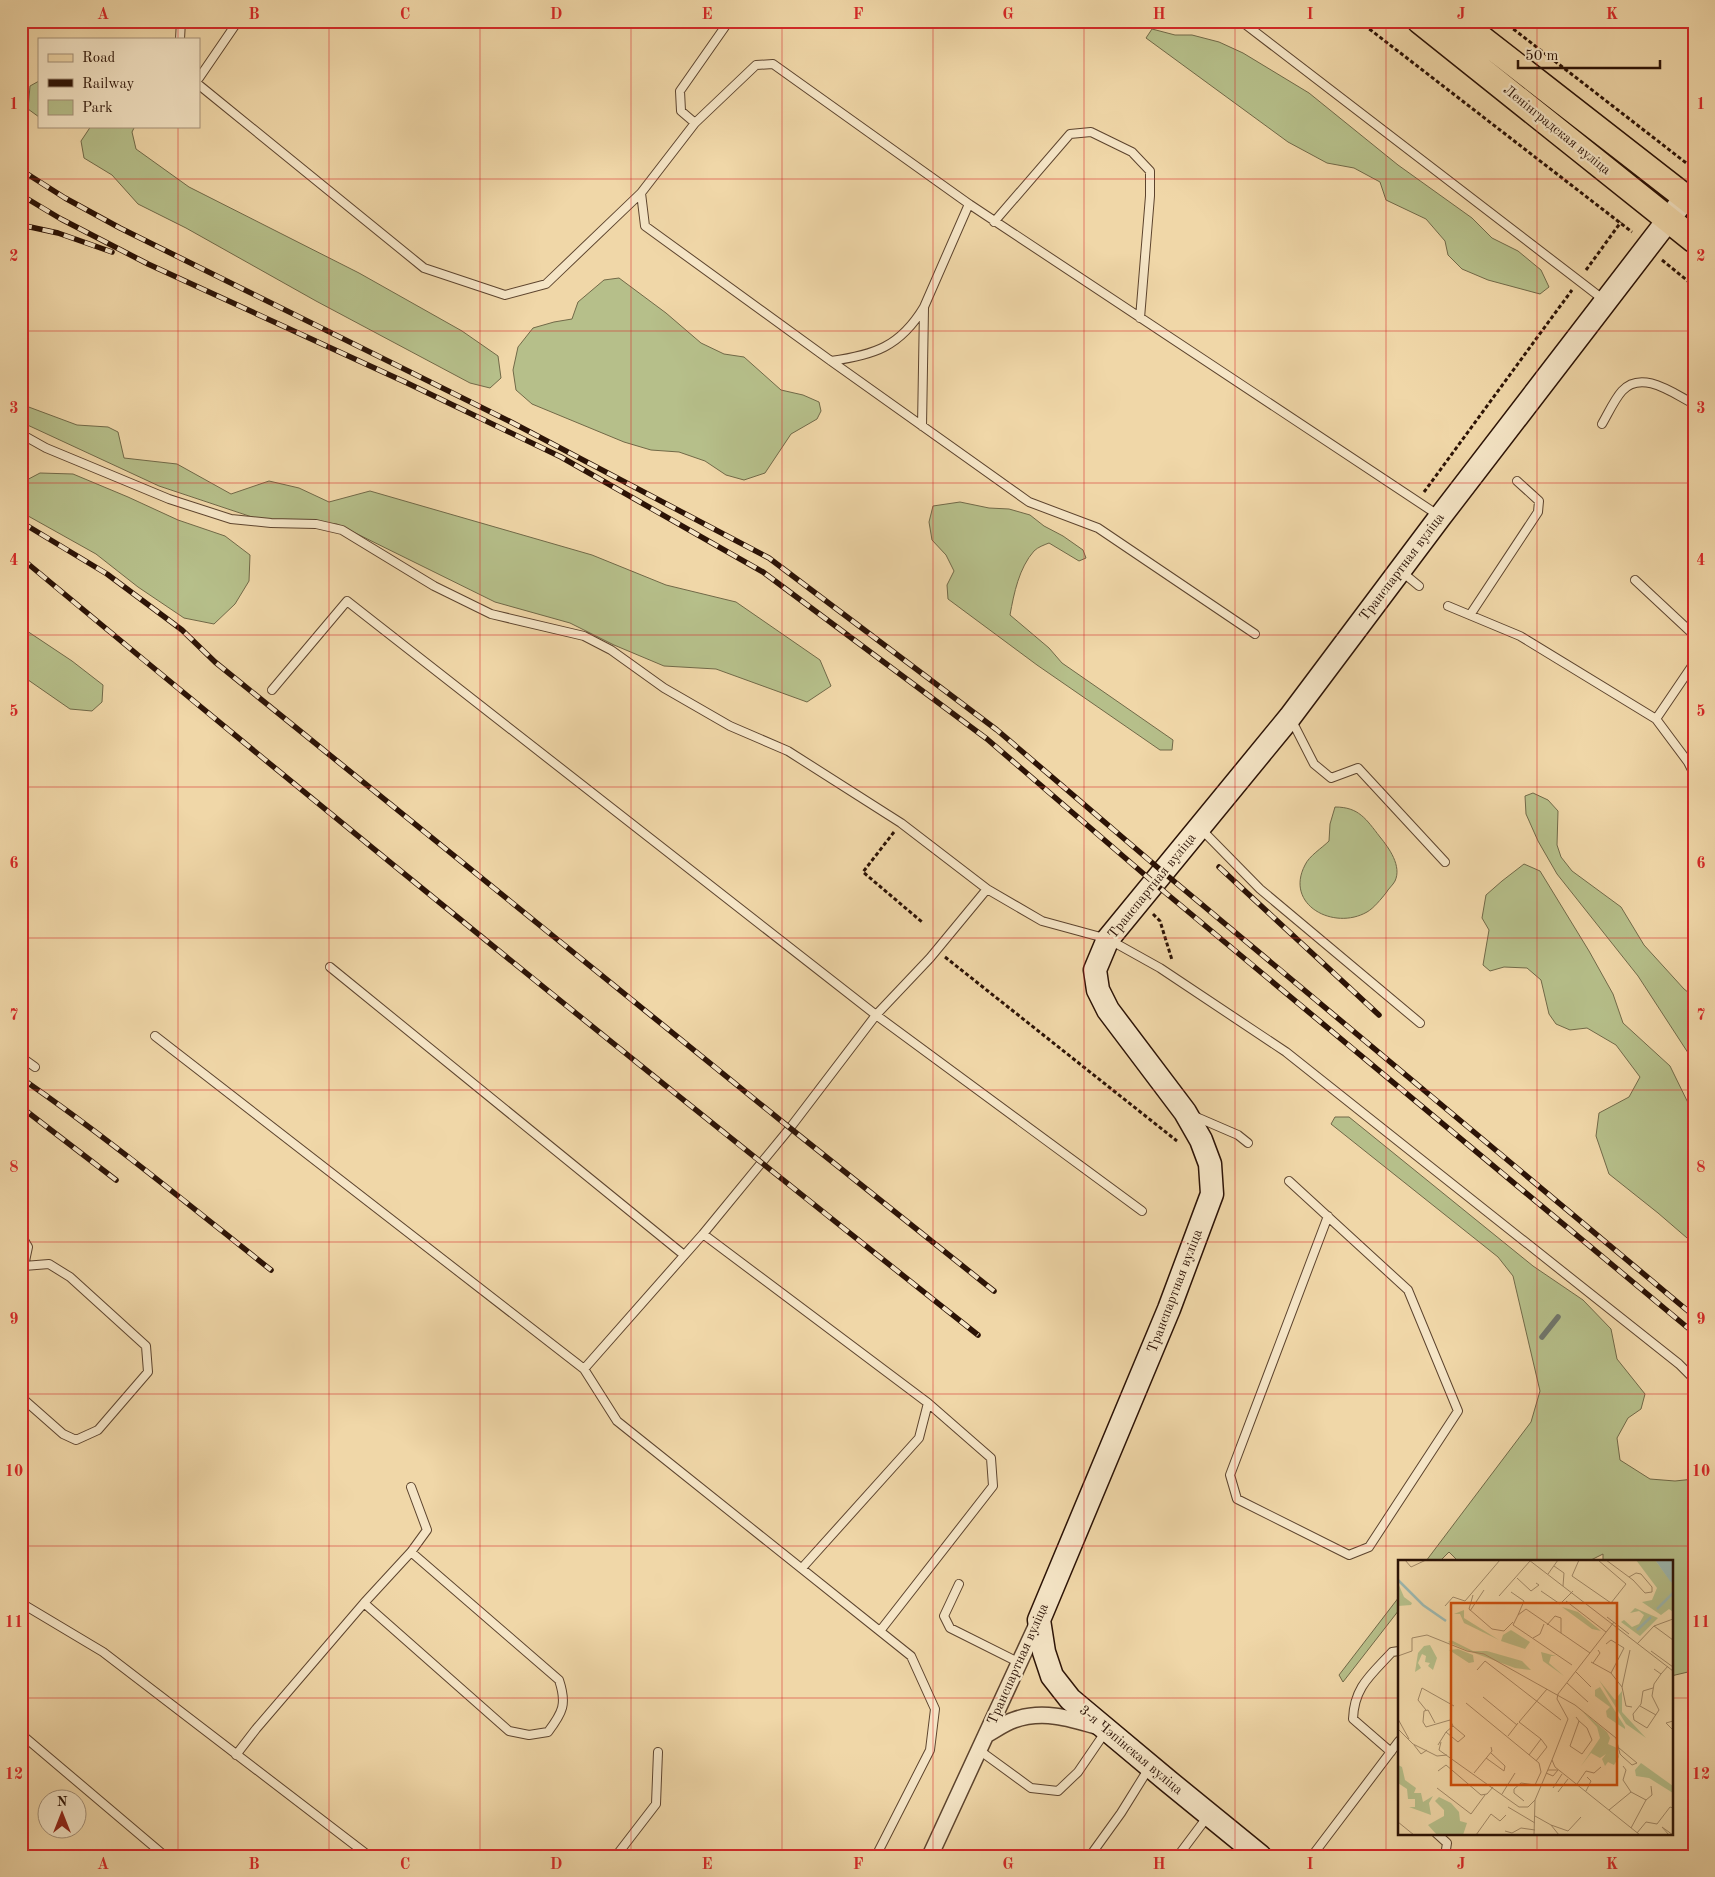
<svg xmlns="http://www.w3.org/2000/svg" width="1715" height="1877" font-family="'Old Standard TT',serif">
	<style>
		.green { fill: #b6bf8a; stroke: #716948 }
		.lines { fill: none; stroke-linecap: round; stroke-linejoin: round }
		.stream { stroke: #70766c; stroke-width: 5.5 }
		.service-casing { stroke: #5d442e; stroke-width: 10 }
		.minor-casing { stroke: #5d442e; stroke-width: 18 }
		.secondary-casing { stroke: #2c1306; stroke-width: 25 }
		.primary-casing { stroke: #2c1306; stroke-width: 28 }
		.path { stroke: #2c1306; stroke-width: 3; stroke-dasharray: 4 2.5; stroke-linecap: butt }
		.service { stroke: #f5e5c6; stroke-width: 8 }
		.minor { stroke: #f5e5c6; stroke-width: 15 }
		.secondary { stroke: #f5e5c6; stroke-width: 22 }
		.primary { stroke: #f0d7a8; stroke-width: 25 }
		.rail-casing { stroke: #2c1306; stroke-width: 5.5 }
		.rail { stroke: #f5e5c6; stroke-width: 4; stroke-dasharray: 11; stroke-linecap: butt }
		.grid { fill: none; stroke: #d62828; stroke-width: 1; stroke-opacity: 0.55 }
		.labels { text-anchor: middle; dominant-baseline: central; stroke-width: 4.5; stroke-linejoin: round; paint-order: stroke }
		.street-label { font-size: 14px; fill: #2c1306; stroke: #f5e5c6 }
		.inset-river { fill: none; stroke: #9db8b0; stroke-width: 2.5 }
		.inset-road { fill: none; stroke: #a28967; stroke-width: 1 }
		.view { fill: #cc4e0b; fill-opacity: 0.15; stroke: #cc4e0b; stroke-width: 2.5 }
		.inset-edge { fill: none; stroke: #2c1306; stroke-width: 2.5 }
		.neatline { fill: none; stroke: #d62828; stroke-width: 2 }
		.grid-label { font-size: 16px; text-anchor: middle; font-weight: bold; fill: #d62828 }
	</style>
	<rect width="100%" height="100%" fill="#f0d7a8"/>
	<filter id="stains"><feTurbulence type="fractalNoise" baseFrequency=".004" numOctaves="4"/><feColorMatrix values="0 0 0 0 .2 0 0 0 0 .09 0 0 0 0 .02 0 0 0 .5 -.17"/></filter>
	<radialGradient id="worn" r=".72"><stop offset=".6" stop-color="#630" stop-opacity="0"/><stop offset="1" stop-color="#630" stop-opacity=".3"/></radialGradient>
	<path class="green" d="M1152,29L1175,35H1192L1219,42L1243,53L1309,93L1398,165L1472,218L1492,238L1518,251L1541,270L1549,287L1540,294L1488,280L1462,269L1448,255L1445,241L1426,219L1386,200L1380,182L1354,168L1327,163L1288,142L1146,38Z
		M39,81V117L28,109L30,86Z
		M91,126H135L132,132L136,149L189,187L359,273L462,331L498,356L501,378L490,388L470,383L316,301L186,228L138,204L112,175L84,158L81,141Z
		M619,278L666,313L701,343L724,354L744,357L781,390L803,395L819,402L821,411L817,419L791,434L765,473L744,480L726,475L705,461L679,452L651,450L624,442L532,404L516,390L513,370L518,347L533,328L554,322L572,319L578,302L604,280Z
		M21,397L26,406L77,425L108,427L118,432L124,458L177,464L231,494L269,481L299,488L329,502L370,491L592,555L666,585L736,602L820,660L831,686L807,702L716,669L664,666L614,645L570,623L495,602L337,524H273L159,486L21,422Z
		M40,473L73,474L128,497L178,520L225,536L250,555L249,581L235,604L214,624L184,618L138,587L96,554L21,512V483Z
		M960,502L989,508L1009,509L1030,515L1044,526L1063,536L1083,550L1086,558L1079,561L1049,543C1044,545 1038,547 1034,551C1019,568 1014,593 1010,615L1049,648L1062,663L1173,740L1172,750H1160L1037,665L948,599L947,585L954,571L946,555L932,540L929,522L933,506Z
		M21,627L72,661L103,685L102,702L92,711L70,709L21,675Z
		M1533,793L1548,800L1558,811L1557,845L1561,857L1572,871L1621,907L1644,945L1684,989L1694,997V1062L1638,976L1557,874L1538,841L1526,814L1525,796Z
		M1335,807C1359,807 1366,819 1380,837C1389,848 1402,866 1395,881C1393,885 1388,889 1386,893C1381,899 1374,908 1367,912C1334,931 1284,905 1305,865C1309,856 1322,848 1329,841L1330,824Z
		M1524,864L1540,871L1589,951L1613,994L1623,1023L1670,1066L1694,1115V1244L1658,1213L1609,1174L1596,1136L1599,1113L1629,1097L1640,1077L1616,1045L1587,1028L1570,1030L1556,1024L1549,1014L1541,980L1527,968L1504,967L1490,971L1483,965L1489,930L1482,918L1486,895L1502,881Z
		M1335,1117H1349L1533,1266L1583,1300L1611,1329L1617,1359L1645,1394L1641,1409L1628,1418L1617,1438L1620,1460L1650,1479L1675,1481L1694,1479V1664L1688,1672L1671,1676V1561H1603V1554L1589,1561H1458L1449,1552L1440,1561H1426L1531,1422L1540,1391L1513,1276L1498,1257L1331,1124Z
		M1399,1597V1610L1343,1682L1339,1675Z"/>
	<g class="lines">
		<path class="stream" d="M1542,1337L1558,1317"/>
		<g class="service-casing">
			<path id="service" d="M1241,21L1604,300
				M180,39L181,21
				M199,78L238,21
				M199,85L424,268L505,295L546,284L641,193
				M695,123L681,111L680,91L729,21
				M994,222L1070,134L1091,132L1132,152L1150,171V196L1140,318
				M831,361C874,355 900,347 924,307L969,204
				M1602,424C1608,414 1614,400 1622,391C1642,369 1674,394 1694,404
				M922,426L924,308
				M21,434L46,448L169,499L231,519L271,523L316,524L342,530L434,586L491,614L584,636L611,650L664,688L730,726L788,751L901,823L987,889L1042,921L1108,939L1160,968L1286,1052L1679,1364L1694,1379
				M1402,572L1419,586
				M1635,580L1694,635
				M1448,606L1520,636L1656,719L1688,762L1694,774
				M1470,615L1538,512L1539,501L1517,481
				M1255,634L1098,528L1029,502L831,361L645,226L641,193L695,123L756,65L773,64L969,204L1438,515
				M272,690L347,601L876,1015L1142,1211
				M1291,719L1314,764L1331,778L1358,768L1445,862
				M1656,719L1694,663
				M1201,829L1260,889L1420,1023
				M330,967L684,1255
				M155,1036L584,1369L617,1421L911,1656L935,1709L930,1750L876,1856
				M21,1057L35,1067
				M1194,1116L1238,1135L1248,1143
				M1289,1181L1408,1290L1458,1411L1369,1547L1349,1555L1237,1499L1230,1475L1328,1216
				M21,1235L28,1247L24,1266
				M21,1269L24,1266L49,1264L70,1277L146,1346L148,1372L98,1430L76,1440L63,1434L21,1397
				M584,1369L703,1234
				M802,1568L919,1438L928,1403L703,1234L790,1128L876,1015L930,958L987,889
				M959,1584L944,1616L950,1628L1020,1663
				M21,1603L103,1652L369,1856
				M364,1603L509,1731L529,1735L548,1732C563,1712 567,1704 559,1680L411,1552
				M880,1631L993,1486L991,1458L928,1403
				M21,1734L165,1856
				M979,1750L1031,1788L1058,1791L1078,1772L1106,1731
				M1391,1752L1353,1719C1354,1687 1371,1675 1392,1652L1399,1651
				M236,1755L256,1729L364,1603L411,1552L427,1530L411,1487
				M1436,1833L1447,1843L1445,1856
				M616,1856L656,1804L658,1752
				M1090,1856L1121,1813L1149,1768
				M1178,1856L1208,1816
				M1312,1856L1399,1741"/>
		</g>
		<g class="minor-casing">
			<path id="minor" d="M986,1735C995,1730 1005,1723 1014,1720C1042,1710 1069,1718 1096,1726
				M930,1856L1039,1620"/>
		</g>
		<g class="secondary-casing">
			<path id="secondary" d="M1260,1856L1168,1781L1070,1699L1052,1676L1044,1652L1039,1620L1169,1309L1212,1194L1210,1164L1201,1140L1185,1112L1108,1010L1098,990L1095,970L1108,939L1290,717L1440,517L1685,198"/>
		</g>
		<g class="primary-casing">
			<path id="primary" d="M1420,21L1694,240
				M1459,21L1694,204"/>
		</g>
		<path class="path" d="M1359,21L1632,232
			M1503,21L1694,169
			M1662,260L1694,286
			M1586,270L1621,222
			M1424,492L1572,290
			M894,832L863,872L922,922
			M1153,914L1160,921L1172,960
			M945,957L1177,1141"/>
		<use href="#service" class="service"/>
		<use href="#minor" class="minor"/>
		<use href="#secondary" class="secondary"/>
		<use href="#primary" class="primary"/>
		<g class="rail-casing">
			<path id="rail" d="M21,170L65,198L120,228L509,421L769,558L997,730L1163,872L1694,1316
				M21,195L61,219L148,264L405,382L561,457L763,572L987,739L1167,894L1694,1333
				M21,225L58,233L112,252
				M21,522L107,574L182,630L215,662L790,1128L994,1291
				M21,558C337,821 656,1080 978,1335
				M1219,867L1379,1015
				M21,1078C108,1138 189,1205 271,1270
				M21,1107L116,1180"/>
		</g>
		<use href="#rail" class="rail"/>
	</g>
	<path class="grid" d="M178,21V39M329,21V1856M480,21V1856M631,21V1856M782,21V1856M933,21V1856M1084,21V1856M1235,21V1856M1386,21V1856M1537,21V1561M178,126V1856M21,179H1694M21,331H1694M21,483H1694M21,635H1694M21,787H1694M21,938H1694M21,1090H1694M21,1242H1694M21,1394H1694M21,1546H1694M21,1698H1399M1671,1698H1694M1537,1833V1856"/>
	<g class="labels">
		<g class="street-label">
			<text transform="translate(1557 130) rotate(39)">Ленінградская вуліца</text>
			<text transform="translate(1402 567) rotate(-53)">Транспартная вуліца</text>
			<text transform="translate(1152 886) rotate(-51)">Транспартная вуліца</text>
			<text transform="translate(1175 1291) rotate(-69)">Транспартная вуліца</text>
			<text transform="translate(1018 1664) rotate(-66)">Транспартная вуліца</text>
			<text transform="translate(1131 1750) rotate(40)">3-я Чэпінская вуліца</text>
		</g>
	</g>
	<g transform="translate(1398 1560)">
		<rect width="275" height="275" fill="#f0d7a8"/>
		<path d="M238,0H257L275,24V52L271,49L263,55L244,42L254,40L259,28ZM0,23L6,37L14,43L13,45L0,46ZM164,47L180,52L203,71L194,69ZM237,48L260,58L242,76L223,62L226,60L234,67L241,64L246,55L241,51L232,53ZM66,50V58L101,80L66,63L62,54H56ZM113,70L132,82L127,89L103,81L105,75ZM53,80L75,91H89L124,101L133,110L117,108L68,90L50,82ZM32,85L39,98L35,110L30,106L32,103L27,102L28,96L24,94L20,103L23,108L17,112L20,93L26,86ZM60,89L75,95L76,102L71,103L51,90ZM143,92L158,96H153L151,103L166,116L145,101ZM201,120L217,140L224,131V152L248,178L228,164ZM202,127L227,167V169L209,157L208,151L212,147L197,136V130ZM184,151L209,172L212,178L210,184L219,188L221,197L216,205L210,202L207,206L204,199L208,194L202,198L193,193L183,206L202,178L199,167ZM243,203L275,226V233L251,218L238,216L237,210ZM0,205L4,207L7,220L18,228L16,233H23L25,242L35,236L31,243L33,255L11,247H17V239H10L9,229L0,223ZM41,237L53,243L61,252L62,261L69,263L65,275H39L30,265L46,256V250L37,241Z" fill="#b6bf8a"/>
		<path d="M257,0H275V24L272,21Z" fill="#9db8b0"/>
		<path class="inset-river" d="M0,20L25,45L48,61M259,49L275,33M239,70L253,57"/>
		<path class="inset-road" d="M7,0L13,7L28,0M131,0L275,111M181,0L174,16L213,43L228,24L200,0M208,0L235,20L247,33L254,32V27L243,14L238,13L231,17M156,6L166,13L165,26M150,14L160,0M119,18L133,31L141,25L138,23M143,31L162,44L175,31M113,32L126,41L120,55M75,35L71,49L94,69L106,71L115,62M101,36L132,1M168,41L208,72M47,46L55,37L67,41L102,0M72,51L86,30M209,57L231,74M216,62L160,134L159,139L170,159L154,200L157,207L242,275M149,65L157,56L163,58V73M256,66L275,59M135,78L142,74L146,64M208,84L213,80L226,88L213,113M239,84L256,66L275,80M253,91L275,107M0,96L14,91V78L29,75L69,91L86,94L177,145L218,178L222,194L225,197L234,205L239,203L221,188M193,102L213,113L224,127L228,146L234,147M195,103L202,93L200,90M174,105L115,65L120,55L128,49L192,93M256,109L263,114L270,106M79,110L87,101L163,160M178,112L193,127M169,123L190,142M224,127L232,90M255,128L245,131L243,144L235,154L236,160L249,168L261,150L254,136L256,124L263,114M85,137L119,165M68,143L141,203L143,212L137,225L123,223L116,229V233L126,241M242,146L258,155M28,150L20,140L24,128L56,146M178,157L181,161L189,168L194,180L184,194L172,186L181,161M0,159L11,179M275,161L268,163L275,170M37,163L30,150L26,151L25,162L28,167L52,160L55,166M0,169L15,184L39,196L49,195M110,176L120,163M43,182L41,190L121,247H130L137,240M16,185L23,194L29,190M40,185L48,172L55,166L67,176L60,182L48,172M131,195L143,179L121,162L149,129M88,198L106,211L107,206L93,193M138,201L149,187L143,179M225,206L228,210L225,220L233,232M40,211L48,205L83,235L89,234L95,227M76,213L94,191L93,187M148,213L155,216L160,210H150M179,224L188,211L196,213L203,207M39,228L73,254L87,235M155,228L164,214M188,231L193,221L189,217M160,232L170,219M104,234L117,213M248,240L254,235L253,226M110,247L137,263M211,250L233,232L248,240L233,268M137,256L153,265L161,275M0,262L16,275M153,265L170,271L183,257M107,271L114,273L123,268L137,270M239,273L248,262L259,264L272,247L275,248M78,275L93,254L102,261L108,255M136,275L137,240L154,200M271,275L264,267L275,275"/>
		<path class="view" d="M53,43H219V225H53Z"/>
		<rect width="275" height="275" class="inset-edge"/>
	</g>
	<rect width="1715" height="1877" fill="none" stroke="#f0d7a8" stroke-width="55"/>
	<rect x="38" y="38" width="162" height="90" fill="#f5e5c6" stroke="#a59179"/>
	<rect x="48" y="54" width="25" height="8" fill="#f0d7a8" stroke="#a59179"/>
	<text x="82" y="62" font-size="15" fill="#2c1306">Road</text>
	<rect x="48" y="79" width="25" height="8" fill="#2c1306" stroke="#a59179"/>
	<text x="82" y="88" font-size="15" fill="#2c1306">Railway</text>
	<rect x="48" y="100" width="25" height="15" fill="#b6bf8a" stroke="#a59179"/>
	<text x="82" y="112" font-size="15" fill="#2c1306">Park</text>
	<g transform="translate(62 1814)"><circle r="24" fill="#f5e5c6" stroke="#a59179"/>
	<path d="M0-4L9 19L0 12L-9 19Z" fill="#8f2418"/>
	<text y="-8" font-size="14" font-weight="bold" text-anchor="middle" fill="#2c1306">N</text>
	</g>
	<path d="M1518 60v8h142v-8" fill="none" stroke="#2c1306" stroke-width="2.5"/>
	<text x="1525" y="60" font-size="15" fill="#2c1306" stroke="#f5e5c6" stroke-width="4" paint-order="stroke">50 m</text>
	<rect x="28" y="28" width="1660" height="1822" class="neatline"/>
	<g class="grid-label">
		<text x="103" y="19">A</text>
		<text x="254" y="19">B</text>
		<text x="405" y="19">C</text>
		<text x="556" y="19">D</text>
		<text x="707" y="19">E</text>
		<text x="858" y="19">F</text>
		<text x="1008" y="19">G</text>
		<text x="1159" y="19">H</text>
		<text x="1310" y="19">I</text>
		<text x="1461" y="19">J</text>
		<text x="1612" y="19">K</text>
		<text x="14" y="109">1</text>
		<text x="1701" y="109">1</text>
		<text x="14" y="261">2</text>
		<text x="1701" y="261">2</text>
		<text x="14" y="413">3</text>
		<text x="1701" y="413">3</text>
		<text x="14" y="565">4</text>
		<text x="1701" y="565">4</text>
		<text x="14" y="716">5</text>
		<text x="1701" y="716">5</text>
		<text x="14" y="868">6</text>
		<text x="1701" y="868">6</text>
		<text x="14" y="1020">7</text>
		<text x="1701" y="1020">7</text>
		<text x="14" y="1172">8</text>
		<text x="1701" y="1172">8</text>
		<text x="14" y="1324">9</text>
		<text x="1701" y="1324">9</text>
		<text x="14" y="1476">10</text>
		<text x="1701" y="1476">10</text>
		<text x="14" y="1627">11</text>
		<text x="1701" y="1627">11</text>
		<text x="14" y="1779">12</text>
		<text x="1701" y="1779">12</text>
		<text x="103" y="1869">A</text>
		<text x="254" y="1869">B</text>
		<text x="405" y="1869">C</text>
		<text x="556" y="1869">D</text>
		<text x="707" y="1869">E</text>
		<text x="858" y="1869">F</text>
		<text x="1008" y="1869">G</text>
		<text x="1159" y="1869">H</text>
		<text x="1310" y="1869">I</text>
		<text x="1461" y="1869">J</text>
		<text x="1612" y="1869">K</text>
	</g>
	<rect width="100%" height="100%" filter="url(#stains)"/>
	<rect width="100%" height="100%" fill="url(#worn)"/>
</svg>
